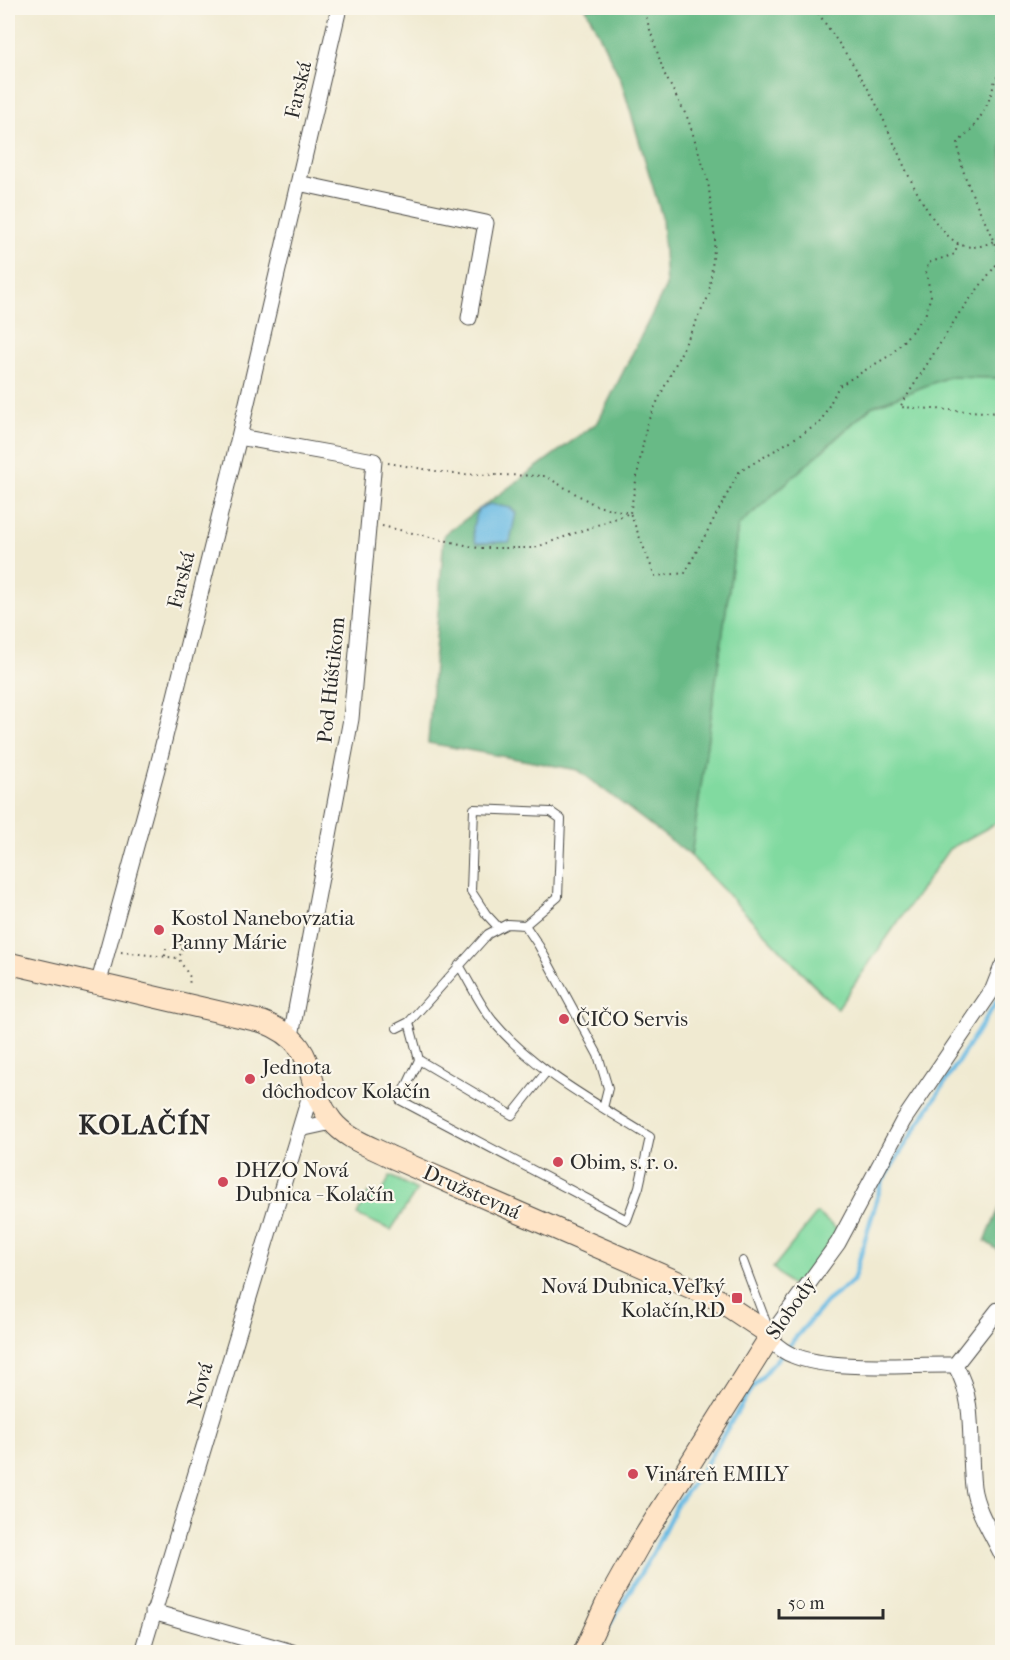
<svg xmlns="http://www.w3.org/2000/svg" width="1010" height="1660" font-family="'IM FELL French Canon',serif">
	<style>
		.green { fill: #81daa0; stroke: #568266; stroke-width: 1.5 }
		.forest { fill: #68ba86; stroke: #4a7258; stroke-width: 1.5 }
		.water { fill: #67bae3; stroke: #497287; stroke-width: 1.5 }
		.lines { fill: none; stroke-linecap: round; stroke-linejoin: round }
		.stream { stroke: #67bae3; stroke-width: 4.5 }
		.lane-casing { stroke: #494844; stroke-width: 10 }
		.street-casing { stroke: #494844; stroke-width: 17 }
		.secondary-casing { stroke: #494844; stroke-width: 23 }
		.path { stroke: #494844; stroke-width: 2; stroke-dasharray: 1.5 4.5; stroke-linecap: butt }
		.lane { stroke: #fff; stroke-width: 8 }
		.street { stroke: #fff; stroke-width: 15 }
		.secondary { stroke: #ffe4c6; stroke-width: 21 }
		.poi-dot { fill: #d1495b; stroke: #fbf7ec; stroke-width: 2 }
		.labels { text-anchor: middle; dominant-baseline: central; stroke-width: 4.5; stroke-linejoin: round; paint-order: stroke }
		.street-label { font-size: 21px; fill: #2b2b2b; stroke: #fbf7ec }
		.poi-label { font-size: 21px; fill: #2b2b2b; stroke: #fbf7ec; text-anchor: start }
		.district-label { font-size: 27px; font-weight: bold; letter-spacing: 1.5px; fill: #2b2b2b; stroke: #fbf7ec }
	</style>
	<rect width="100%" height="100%" fill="#fbf7ec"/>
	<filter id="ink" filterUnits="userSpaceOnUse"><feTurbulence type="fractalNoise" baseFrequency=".0167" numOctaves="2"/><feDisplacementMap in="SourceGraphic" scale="12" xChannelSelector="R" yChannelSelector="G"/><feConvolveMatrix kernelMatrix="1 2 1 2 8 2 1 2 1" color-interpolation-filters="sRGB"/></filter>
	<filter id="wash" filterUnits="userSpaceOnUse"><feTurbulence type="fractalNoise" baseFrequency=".008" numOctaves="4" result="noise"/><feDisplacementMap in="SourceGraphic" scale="24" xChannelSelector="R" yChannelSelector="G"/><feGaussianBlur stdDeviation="1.35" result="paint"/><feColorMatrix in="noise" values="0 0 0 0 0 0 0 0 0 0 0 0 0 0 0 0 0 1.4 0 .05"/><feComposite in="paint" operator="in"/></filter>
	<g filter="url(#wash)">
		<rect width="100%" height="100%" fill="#f0ead1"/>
		<path class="green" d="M948,377L1002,378V820L949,849L837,1009L691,856L738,526L871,407Z
			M390,1176L417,1190L391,1230L357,1215L369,1192L380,1197Z
			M817,1213L838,1230L804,1280L791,1285L773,1268Z"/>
		<path class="forest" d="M586,8H1002V378L948,377L871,407L738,526L691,856L578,770L428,743L444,535L598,422L666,286L662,217L621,80Z
			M1002,1202V1253L985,1241Z"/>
		<path class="water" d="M490,504L511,508L516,513L510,542L476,543C470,530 474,521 479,509Z"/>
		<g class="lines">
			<path class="stream" d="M601,1638L653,1553L677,1504L700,1474L749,1392L827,1301L853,1281L882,1181L1002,993"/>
		</g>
	</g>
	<g filter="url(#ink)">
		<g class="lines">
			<g class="lane-casing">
				<path id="lane" d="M499,928L486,914L471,891L474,809L551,812L561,819L558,897L525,925
					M409,1022L419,1060L512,1115L547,1071
					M397,1028L409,1022L488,934L507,924L525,925L539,946L598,1055L608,1088L603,1108
					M419,1060L400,1100L627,1220L639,1187L650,1137C596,1103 533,1070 492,1020C479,1003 470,983 459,965
					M743,1261L767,1325"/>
			</g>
			<g class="street-casing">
				<path id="street" d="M298,183L486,223L469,318
					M239,437L374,461L351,719L291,1036
					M98,985L157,769L239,437L339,8
					M300,1129L332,1122
					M771,1335L838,1243L903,1121L993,989L1002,966
					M769,1339C776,1345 783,1352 792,1355C832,1372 909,1364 955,1365L998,1310
					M955,1365C977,1402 968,1445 973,1487C976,1510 992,1534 1002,1555
					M153,1612L292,1652
					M142,1652L314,1082"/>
			</g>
			<g class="secondary-casing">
				<path id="secondary" d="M8,963L263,1022C324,1046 300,1081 332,1121C346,1139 372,1147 391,1157L717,1299L771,1335L639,1545L606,1604L584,1652"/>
			</g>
			<path class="path" d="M815,8C835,39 857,67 874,100C894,137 920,219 956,242C971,252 989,245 1002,236
				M1002,73L995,79C991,102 977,128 958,142C960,184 989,220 1000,260L960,312L900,407L1002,413
				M388,463L454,474L545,476L597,506L630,513L647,423L709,295L715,240L708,181L688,119L664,73L643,8
				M382,526L478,548H534L630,513L655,576L685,573L739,472L820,423L839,386L892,354L925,316L931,295L926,273L928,263L955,254L958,243
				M174,942L182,945V952L178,958
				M121,952L178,958L190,977L189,987
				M165,956L166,949
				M304,1163L334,1177
				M999,1296L1002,1257"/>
			<use href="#lane" class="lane"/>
			<use href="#street" class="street"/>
			<use href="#secondary" class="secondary"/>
		</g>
	</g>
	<g class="poi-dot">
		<circle cx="159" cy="930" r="6"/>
		<circle cx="564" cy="1019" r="6"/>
		<circle cx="250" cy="1079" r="6"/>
		<circle cx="558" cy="1162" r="6"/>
		<circle cx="223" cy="1182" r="6"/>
		<rect x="731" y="1292" width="12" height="12" rx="3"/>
		<circle cx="633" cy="1474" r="6"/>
	</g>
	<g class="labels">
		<g class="street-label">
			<text transform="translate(298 90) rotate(-77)">Farská</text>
			<text transform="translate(181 580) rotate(-76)">Farská</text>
			<text transform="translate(331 680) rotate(-84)">Pod Húštikom</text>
			<text transform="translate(472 1192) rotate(24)">Družstevná</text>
			<text transform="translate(791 1308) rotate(-55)">Slobody</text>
			<text transform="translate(200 1385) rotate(-74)">Nová</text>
		</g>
		<g class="poi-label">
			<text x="171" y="918">Kostol Nanebovzatia<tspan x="171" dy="24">Panny Márie</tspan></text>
			<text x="576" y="1019">ČIČO Servis</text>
			<text x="262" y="1067">Jednota<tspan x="262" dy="24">dôchodcov Kolačín</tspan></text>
			<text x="570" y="1162">Obim, s. r. o.</text>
			<text x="235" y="1170">DHZO Nová<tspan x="235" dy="24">Dubnica - Kolačín</tspan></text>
			<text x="725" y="1286" text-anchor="end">Nová Dubnica,Veľký<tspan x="725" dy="24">Kolačín,RD</tspan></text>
			<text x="645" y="1474">Vináreň EMILY</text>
		</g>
		<g class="district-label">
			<text x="145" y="1125">KOLAČÍN</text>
		</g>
	</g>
	<rect width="1010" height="1660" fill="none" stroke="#fbf7ec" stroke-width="30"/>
	<path d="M779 1609v9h104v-9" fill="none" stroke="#2b2b2b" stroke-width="3"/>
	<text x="788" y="1609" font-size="18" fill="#2b2b2b" stroke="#fbf7ec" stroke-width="4.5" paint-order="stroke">50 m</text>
</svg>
